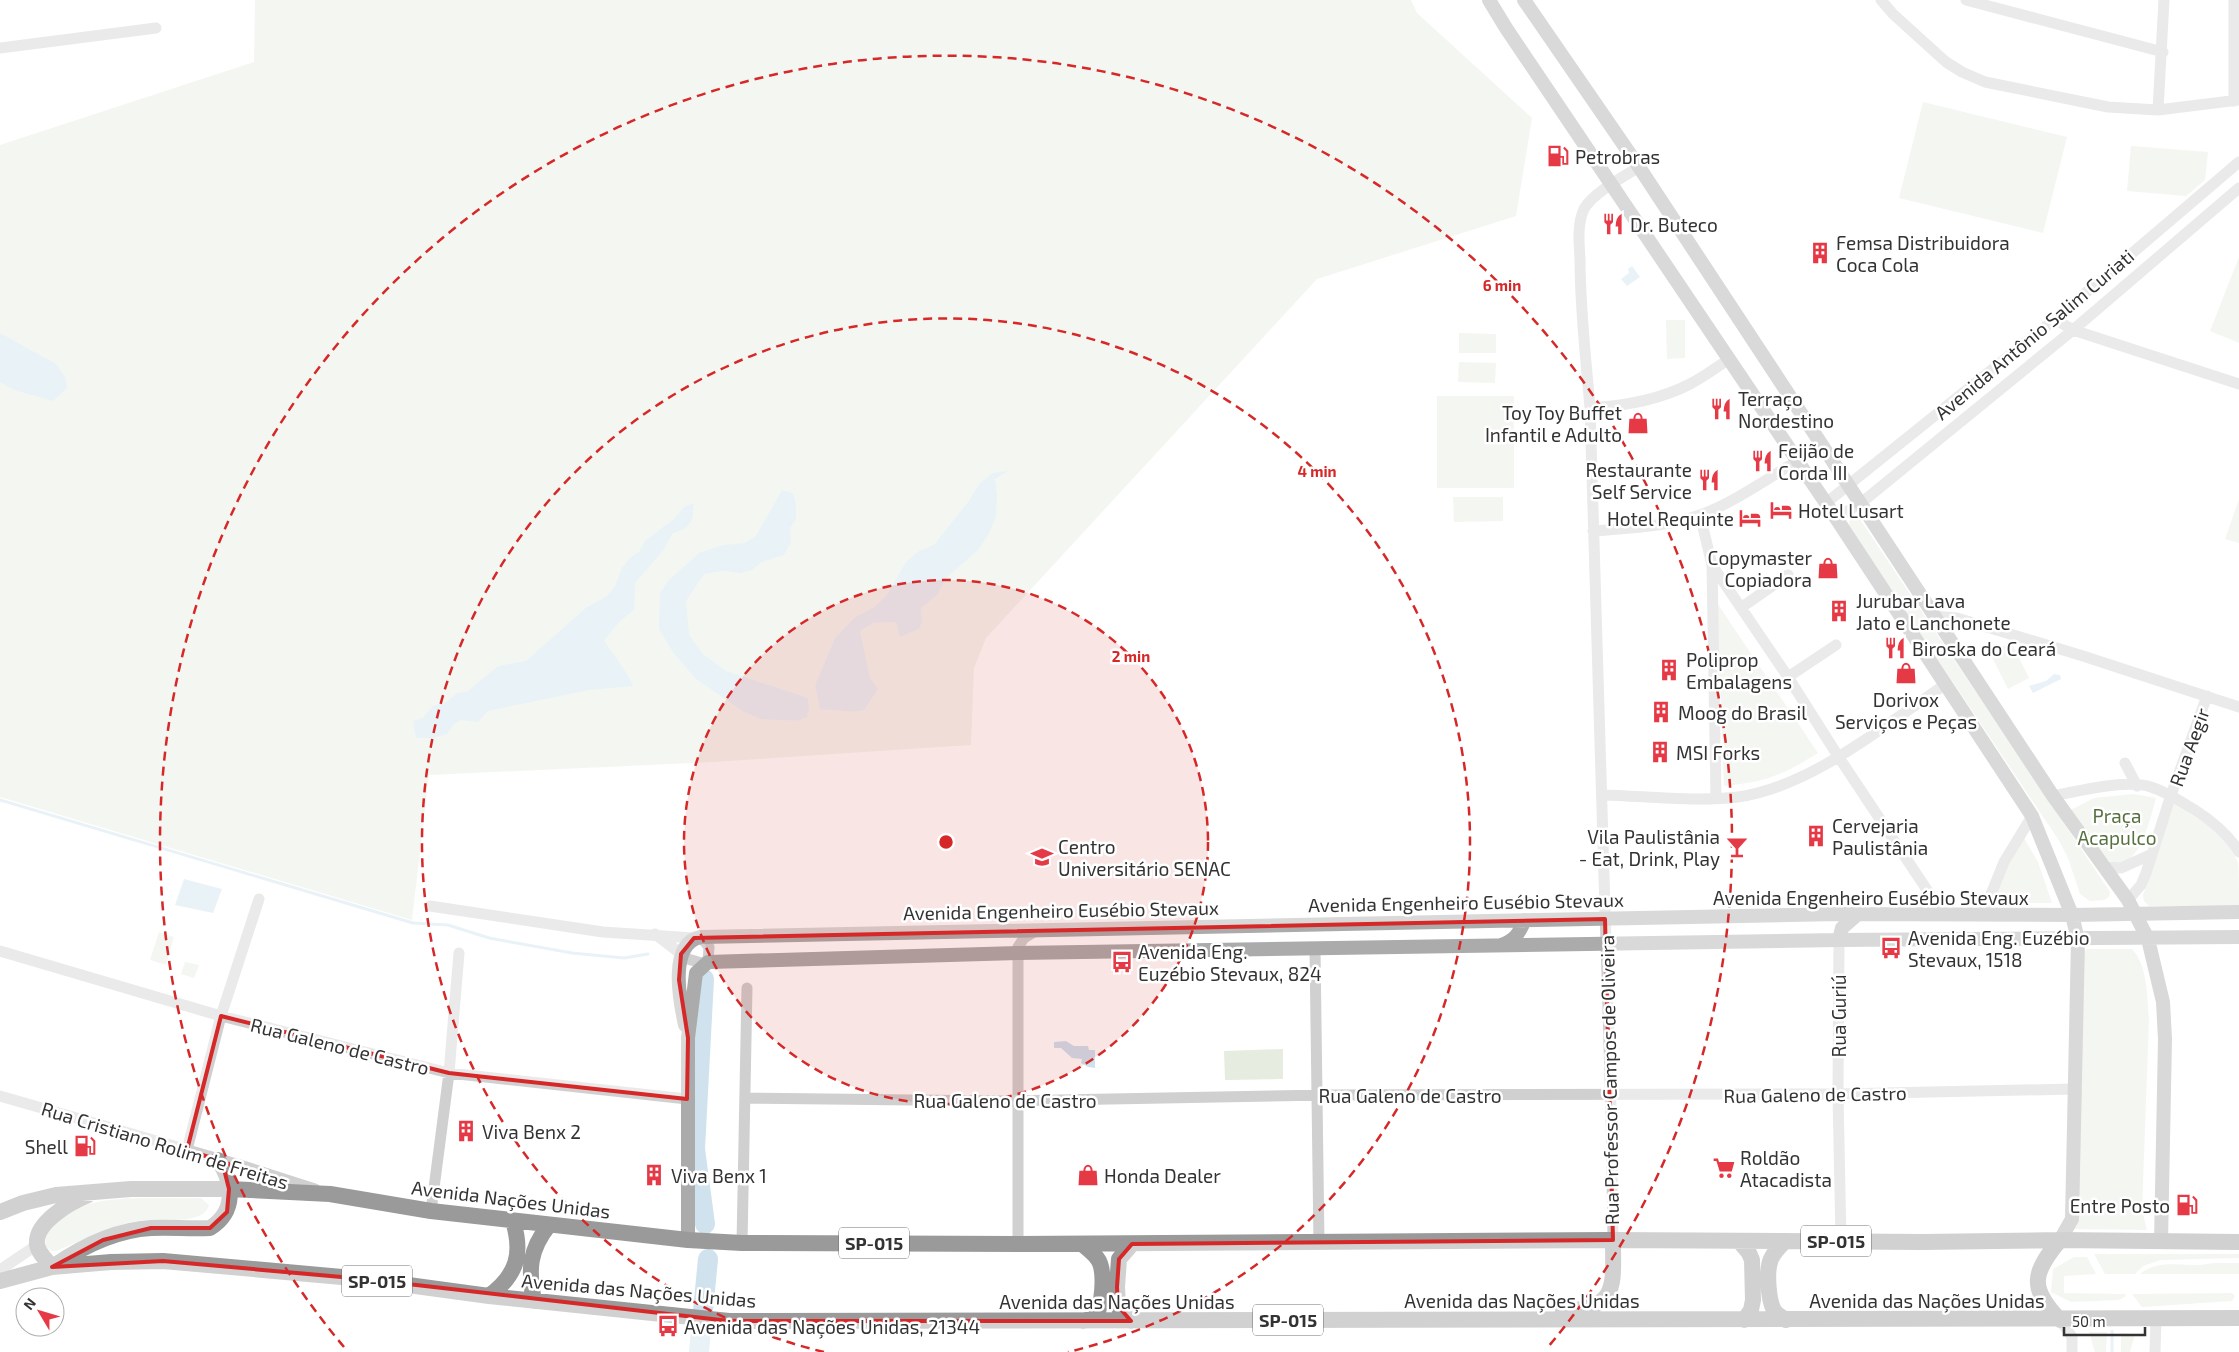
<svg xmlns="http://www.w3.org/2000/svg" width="2239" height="1352" font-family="'Exo 2',sans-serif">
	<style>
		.green { fill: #e6ecdf }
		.water { fill: #cfe2ee }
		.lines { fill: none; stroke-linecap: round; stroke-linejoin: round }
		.stream { stroke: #cfe2ee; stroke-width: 3 }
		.river { stroke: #cfe2ee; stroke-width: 20 }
		.minor { stroke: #d0d0d0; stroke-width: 11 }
		.major { stroke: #ababab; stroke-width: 14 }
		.highway { stroke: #9a9a9a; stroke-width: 16 }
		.marked { fill: none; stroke: #d62828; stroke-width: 4; stroke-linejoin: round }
		.ring { fill: none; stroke: #d62828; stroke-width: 2.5; stroke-dasharray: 9 6 }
		.labels { text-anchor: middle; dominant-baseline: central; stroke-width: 5; stroke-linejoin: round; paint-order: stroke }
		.shield { fill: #fff; stroke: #707070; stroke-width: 1 }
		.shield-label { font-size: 18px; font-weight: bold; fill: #333 }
		.poi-label { font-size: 19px; fill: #333; stroke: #fff; text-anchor: start }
		.street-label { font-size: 19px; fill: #333; stroke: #fff }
		.park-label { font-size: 19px; fill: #56703f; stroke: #fff }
		.centre { fill: #d62828; stroke: #fff; stroke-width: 2.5 }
		.ring-label { font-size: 15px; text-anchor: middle; font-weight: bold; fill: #d62828; stroke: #fff; stroke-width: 5; stroke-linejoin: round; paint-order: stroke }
	</style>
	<rect width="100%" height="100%" fill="#fff"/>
	<path class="green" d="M255,0H1411L1417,13L1532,118L1516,216L1317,279L986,638L974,668L971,745L713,762L429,775L412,920L0,797V145L254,62Z
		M1923,102L2067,137L2043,233L1899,198Z
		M2131,146L2208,152L2205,180L2186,196L2127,191Z
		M2239,257V343L2210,331Z
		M1666,320H1685V358L1667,359Z
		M1459,333L1496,334V353H1459Z
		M1459,362L1496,363L1495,383L1458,382Z
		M1437,396H1514V488H1437Z
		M1453,497H1503V521L1454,522Z
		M2239,499V543L2225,539Z
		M1854,517L1859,518L2110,892L2109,897L2104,900L2090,901L2080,894L2068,858L2058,839L1849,527L1850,519Z
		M1717,603L1818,753C1783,775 1766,782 1724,786Z
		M2011,642L2029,678L2008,689L1990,653Z
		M2134,794L2156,798C2150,819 2138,881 2104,858C2095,852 2076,821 2069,811L2094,798Z
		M2174,804C2198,818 2228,835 2238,863C2239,875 2239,894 2239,906H2149L2144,901L2143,895Z
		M2024,838L2038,862L2052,903H1989L2004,868Z
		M159,932L174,937L166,965L150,960Z
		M2087,949H2132C2148,966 2147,997 2149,1020L2142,1210L2147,1230L2072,1229L2081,955Z
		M185,962L199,965L194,978L181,974Z
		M1283,1049V1079L1225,1080L1224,1051Z
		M201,1198L209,1205C204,1225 164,1219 147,1220C115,1222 84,1240 56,1251H51L46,1246C44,1235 50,1227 59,1221C67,1215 76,1209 86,1205C114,1195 169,1199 201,1198Z
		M2094,1254H2239V1258L2161,1260L2143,1266L2135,1274H2105Z
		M2074,1257H2087L2096,1274L2064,1276V1293L2125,1294L2126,1296L2119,1300L2071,1302L2051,1292L2053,1269Z
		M2217,1263H2239V1274H2140C2156,1260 2179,1265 2197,1265C2204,1265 2210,1263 2217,1263Z
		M2232,1293L2235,1296L2232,1301L2142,1307L2132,1294Z
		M2089,1332H2107L2106,1352H2095Z
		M2121,1333L2135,1334L2130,1352H2121Z"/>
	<path class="water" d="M1632,266L1640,277L1627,286L1621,279L1629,273L1628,269Z
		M0,333L56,364L65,377L67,388L53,401C35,395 16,393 0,382Z
		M1008,471L995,479L997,495L996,517L988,535L978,550L946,578L937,595L921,608L922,622L919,629L900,637L896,622L873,623L860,631L870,678L878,689L864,710C849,714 835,709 820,710L815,685L835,638L854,618L874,607L887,595L906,562L919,551L934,545L969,501L979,484L993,473Z
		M782,490L793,493L796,504V519L790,528L791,542L784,555L762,562L752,570L741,573L723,571L704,574L686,601L689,635L703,654L726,671L808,698L809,708L807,717L797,721L761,719L744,712L695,678L672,651L659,629L660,593L668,581L699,553L724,545L745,543L756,536Z
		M694,503L692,520L686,528L672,534L664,549L635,583L634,610L620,621L604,640C613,656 627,670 633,686L589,690L488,711L478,722L461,720L454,724L447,734L433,738H416L413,721L423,718L433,706L447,702L457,693L467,692L498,666L526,661L587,607L606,597L615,586L622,568L631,557L639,552L645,541L674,519L684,507Z
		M2054,674L2060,675L2061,679L2033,693L2029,686L2046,681Z
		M184,879L222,889L213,913L175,905Z
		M1066,1041L1074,1046H1088L1089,1050H1095V1068L1088,1067L1081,1063L1082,1059L1072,1058L1061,1048H1054V1042Z"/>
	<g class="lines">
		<path class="stream" d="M0,800L413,923L448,925L489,938L572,953L624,958L648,954
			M2112,1352V1331"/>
		<path class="river" d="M704,979L695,1149L705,1224
			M699,1352L708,1259"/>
		<path class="minor" d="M1881,0L1893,14L1946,62L1962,72L1985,82L2108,107L2158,110L2239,100
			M1966,0L2163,52
			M2234,0V101
			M0,48L156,28
			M2158,110L2164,0
			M2055,319L2073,330L2239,384
			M1590,408C1625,406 1659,400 1690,384C1704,377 1717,367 1729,359
			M1826,503L2055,319L2239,162
			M1700,515L1712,565L1788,677L1838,756L1943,914
			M1836,518L1861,503L2073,330L2239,188
			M1593,531C1629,528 1666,527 1700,515C1733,503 1767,479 1797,461
			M1712,565L1716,798
			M1742,607L1788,575
			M1933,616L1957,618L2083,656L2239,707
			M1788,677L1836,645
			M2125,763L2137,786
			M1602,795C1645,796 1695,802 1738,797C1811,787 1886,724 1946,684
			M2053,796C2078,791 2127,779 2151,787C2167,792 2181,802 2195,810C2212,821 2229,835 2239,852
			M2105,867L2121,868L2152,854
			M2128,900L2141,885L2146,873L2171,795L2207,696
			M430,906L603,932L694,938
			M1983,914L2004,862L2032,816
			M655,934L688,959L705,964
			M701,937L709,947L708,962
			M1839,940L1838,1094L1841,1241
			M1315,949L1319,1243
			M0,951L221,1016L449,1073L687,1099
			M0,1096L240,1165L315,1189
			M746,1098L999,1101L1327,1095L1838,1094L2074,1089
			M187,1150L221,1016L259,899
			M431,1211L449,1073L459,953
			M1613,1240L1611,1110L1590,408C1586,359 1580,309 1580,259C1579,243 1577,224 1584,209C1593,193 1623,177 1639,167
			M742,1243L747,988
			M1018,1244V947L1024,938L1037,930
			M0,1270L37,1245
			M2060,1320L2072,1337V1352
			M2155,1352L2156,1319"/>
		<path class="major" d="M1489,0L1506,28L1836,518L2032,816L2072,915L2078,940L2072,1219L2060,1240
			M1524,0L1639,167L2053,796L2128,900L2148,939L2163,1002L2165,1039L2161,1242
			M1839,940L1842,928L1858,914
			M1501,945C1515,941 1519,933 1525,920
			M685,1025C680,1002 668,943 701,937L1839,914L2072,915L2239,912
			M688,1240V1038L696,973L708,962L1018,953L1839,940L2239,937"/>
		<path class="highway" d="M0,1212L23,1203L56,1195L131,1189H229L330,1194L431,1211L688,1240L742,1243L1018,1244L1613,1240L1923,1242L2060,1240L2239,1242
			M2060,1240C2032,1273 2029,1288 2060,1320
			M1739,1241L1749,1253L1752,1260L1753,1300L1751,1310L1744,1320
			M1785,1241C1779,1247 1774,1252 1771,1259C1766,1270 1768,1304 1776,1313C1779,1316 1783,1318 1786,1320
			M1082,1244C1088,1249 1095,1254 1099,1261C1105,1273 1103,1308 1094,1318L1083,1321
			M54,1266C83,1246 116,1230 151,1228C171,1227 190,1229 210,1228C236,1212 234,1183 218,1160
			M52,1267C47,1261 38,1253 37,1244C35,1222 71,1202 88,1195
			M0,1281L52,1267L111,1262L163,1261L364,1279L489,1296L729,1321L2239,1318
			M489,1296C517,1275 523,1254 513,1221
			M534,1301C528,1270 529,1250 549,1225
			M1563,1311C1619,1308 1613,1286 1613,1240
			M1131,1321L1121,1312L1118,1306L1117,1287L1119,1259L1132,1244"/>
	</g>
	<path d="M0 0H2239V1352H0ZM1605,919L1613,1240L1132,1244L1119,1259L1117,1287L1118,1306L1131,1321H729L364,1279L163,1261L52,1267L103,1240L151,1228H210L227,1212L229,1189L224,1169L218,1160L187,1150L221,1016L449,1073L687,1099L688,1038L679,980L681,954L694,938Z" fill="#fff" fill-opacity=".55" fill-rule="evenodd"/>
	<path class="marked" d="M1605,919L1613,1240L1132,1244L1119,1259L1117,1287L1118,1306L1131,1321H729L364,1279L163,1261L52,1267L103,1240L151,1228H210L227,1212L229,1189L224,1169L218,1160L187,1150L221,1016L449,1073L687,1099L688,1038L679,980L681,954L694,938Z"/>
	<circle cx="946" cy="842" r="262" fill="#d62828" fill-opacity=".12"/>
	<g class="ring">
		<circle cx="946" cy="842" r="262"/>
		<path d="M824 1352A524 524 0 1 1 1068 1352"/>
		<path d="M344 1347A786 786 0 1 1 1548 1347"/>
	</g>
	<defs>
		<g id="fuel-bare" transform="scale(1.725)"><path d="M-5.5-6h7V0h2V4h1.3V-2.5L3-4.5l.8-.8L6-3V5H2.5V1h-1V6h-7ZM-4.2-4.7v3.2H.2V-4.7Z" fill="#e63946" stroke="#fff" stroke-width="2.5" paint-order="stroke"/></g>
		<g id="restaurant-bare" transform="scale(1.725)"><path d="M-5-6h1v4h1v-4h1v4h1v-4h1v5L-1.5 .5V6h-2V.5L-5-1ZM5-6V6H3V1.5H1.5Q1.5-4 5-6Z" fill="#e63946" stroke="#fff" stroke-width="2.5" paint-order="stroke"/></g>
		<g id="building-bare" transform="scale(1.725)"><path d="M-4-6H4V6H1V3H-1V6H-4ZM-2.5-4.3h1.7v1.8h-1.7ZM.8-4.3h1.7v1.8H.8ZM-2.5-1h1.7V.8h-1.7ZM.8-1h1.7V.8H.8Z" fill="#e63946" stroke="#fff" stroke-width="2.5" paint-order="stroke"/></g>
		<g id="shop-bare" transform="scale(1.725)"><path d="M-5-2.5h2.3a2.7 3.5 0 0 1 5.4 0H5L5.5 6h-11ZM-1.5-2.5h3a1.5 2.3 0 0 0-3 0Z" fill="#e63946" stroke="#fff" stroke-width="2.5" paint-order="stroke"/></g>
		<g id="hotel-bare" transform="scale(1.725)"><path d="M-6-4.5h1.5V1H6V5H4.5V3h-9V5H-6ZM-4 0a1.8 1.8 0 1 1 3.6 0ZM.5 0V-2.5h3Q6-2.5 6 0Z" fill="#e63946" stroke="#fff" stroke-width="2.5" paint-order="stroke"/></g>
		<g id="bar-bare" transform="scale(1.725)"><path d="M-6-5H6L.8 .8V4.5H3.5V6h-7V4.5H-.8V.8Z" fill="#e63946" stroke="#fff" stroke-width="2.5" paint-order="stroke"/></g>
		<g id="university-bare" transform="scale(1.725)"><path d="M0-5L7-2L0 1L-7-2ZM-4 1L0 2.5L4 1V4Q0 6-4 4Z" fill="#e63946" stroke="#fff" stroke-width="2.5" paint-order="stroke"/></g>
		<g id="bus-bare" transform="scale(1.725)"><path d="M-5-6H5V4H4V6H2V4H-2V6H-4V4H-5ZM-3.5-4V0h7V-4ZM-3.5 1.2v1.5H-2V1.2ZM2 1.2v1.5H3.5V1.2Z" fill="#e63946" stroke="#fff" stroke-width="2.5" paint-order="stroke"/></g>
		<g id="supermarket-bare" transform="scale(1.725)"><path d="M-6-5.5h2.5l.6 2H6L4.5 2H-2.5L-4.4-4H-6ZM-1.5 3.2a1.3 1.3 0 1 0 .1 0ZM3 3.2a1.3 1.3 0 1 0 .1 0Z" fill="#e63946" stroke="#fff" stroke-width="2.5" paint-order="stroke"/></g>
	</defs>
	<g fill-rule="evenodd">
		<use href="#fuel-bare" x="1558" y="156"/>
		<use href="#restaurant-bare" x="1613" y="224"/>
		<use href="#building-bare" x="1820" y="253"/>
		<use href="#restaurant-bare" x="1721" y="409"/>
		<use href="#shop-bare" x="1638" y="423"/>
		<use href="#restaurant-bare" x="1762" y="461"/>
		<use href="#restaurant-bare" x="1709" y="480"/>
		<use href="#hotel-bare" x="1781" y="510"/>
		<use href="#hotel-bare" x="1750" y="518"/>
		<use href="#shop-bare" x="1828" y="568"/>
		<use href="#building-bare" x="1839" y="611"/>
		<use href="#restaurant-bare" x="1895" y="648"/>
		<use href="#building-bare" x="1669" y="670"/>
		<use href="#shop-bare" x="1906" y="673"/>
		<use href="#building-bare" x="1661" y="712"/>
		<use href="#building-bare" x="1660" y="752"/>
		<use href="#building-bare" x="1816" y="836"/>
		<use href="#bar-bare" x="1737" y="847"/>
		<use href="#university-bare" x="1042" y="857"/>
		<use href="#bus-bare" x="1891" y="948"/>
		<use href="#bus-bare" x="1122" y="962"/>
		<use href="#building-bare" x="466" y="1131"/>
		<use href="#fuel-bare" x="85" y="1146"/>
		<use href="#supermarket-bare" x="1724" y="1168"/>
		<use href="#building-bare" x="654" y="1175"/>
		<use href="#shop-bare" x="1088" y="1175"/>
		<use href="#fuel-bare" x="2187" y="1205"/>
		<use href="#bus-bare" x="668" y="1326"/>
	</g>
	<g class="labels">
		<g class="shield">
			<rect x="1801" y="1225.5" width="70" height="31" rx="4"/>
			<rect x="839" y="1227.5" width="70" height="31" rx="4"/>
			<rect x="342" y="1265.5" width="70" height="31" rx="4"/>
			<rect x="1253" y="1304.5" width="70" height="31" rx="4"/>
		</g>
		<g class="shield-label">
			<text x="1836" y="1241">SP-015</text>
			<text x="874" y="1243">SP-015</text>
			<text x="377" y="1281">SP-015</text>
			<text x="1288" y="1320">SP-015</text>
		</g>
		<g class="poi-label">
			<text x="1575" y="156">Petrobras</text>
			<text x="1630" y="224">Dr. Buteco</text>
			<text x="1836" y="242">Femsa Distribuidora<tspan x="1836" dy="22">Coca Cola</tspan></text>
			<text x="1738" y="398">Terraço<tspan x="1738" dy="22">Nordestino</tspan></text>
			<text x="1622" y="412" text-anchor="end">Toy Toy Buffet<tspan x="1622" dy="22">Infantil e Adulto</tspan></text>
			<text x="1778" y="450">Feijão de<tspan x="1778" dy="22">Corda III</tspan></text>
			<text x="1692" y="469" text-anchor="end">Restaurante<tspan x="1692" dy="22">Self Service</tspan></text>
			<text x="1798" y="510">Hotel Lusart</text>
			<text x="1734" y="518" text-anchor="end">Hotel Requinte</text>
			<text x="1812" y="557" text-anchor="end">Copymaster<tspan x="1812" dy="22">Copiadora</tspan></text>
			<text x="1856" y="600">Jurubar Lava<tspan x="1856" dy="22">Jato e Lanchonete</tspan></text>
			<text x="1912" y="648">Biroska do Ceará</text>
			<text x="1686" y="659">Poliprop<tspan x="1686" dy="22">Embalagens</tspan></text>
			<text x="1906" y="699" text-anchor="middle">Dorivox<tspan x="1906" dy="22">Serviços e Peças</tspan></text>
			<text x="1678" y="712">Moog do Brasil</text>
			<text x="1676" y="752">MSI Forks</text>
			<text x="1832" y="825">Cervejaria<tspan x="1832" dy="22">Paulistânia</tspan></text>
			<text x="1720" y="836" text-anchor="end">Vila Paulistânia<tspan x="1720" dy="22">- Eat, Drink, Play</tspan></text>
			<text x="1058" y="846">Centro<tspan x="1058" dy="22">Universitário SENAC</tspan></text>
			<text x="1908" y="937">Avenida Eng. Euzébio<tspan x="1908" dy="22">Stevaux, 1518</tspan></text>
			<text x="1138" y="951">Avenida Eng.<tspan x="1138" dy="22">Euzébio Stevaux, 824</tspan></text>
			<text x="482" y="1131">Viva Benx 2</text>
			<text x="68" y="1146" text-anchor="end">Shell</text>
			<text x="1740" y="1157">Roldão<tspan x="1740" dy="22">Atacadista</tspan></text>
			<text x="671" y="1175">Viva Benx 1</text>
			<text x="1104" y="1175">Honda Dealer</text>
			<text x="2170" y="1205" text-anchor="end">Entre Posto</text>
			<text x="684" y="1326">Avenida das Nações Unidas, 21344</text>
		</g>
		<g class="street-label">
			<text transform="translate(2034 334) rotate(-40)">Avenida Antônio Salim Curiati</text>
			<text transform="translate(2189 747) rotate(-70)">Rua Aegir</text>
			<text x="1871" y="897">Avenida Engenheiro Eusébio Stevaux</text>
			<text transform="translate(1466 902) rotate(-1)">Avenida Engenheiro Eusébio Stevaux</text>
			<text transform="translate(1061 910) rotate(-1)">Avenida Engenheiro Eusébio Stevaux</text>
			<text transform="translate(1838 1016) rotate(-90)">Rua Guriú</text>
			<text transform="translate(340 1046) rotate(14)">Rua Galeno de Castro</text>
			<text transform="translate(1609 1080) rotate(-91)">Rua Professor Campos de Oliveira</text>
			<text transform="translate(1815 1094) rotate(-1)">Rua Galeno de Castro</text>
			<text x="1410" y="1095">Rua Galeno de Castro</text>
			<text x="1005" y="1100">Rua Galeno de Castro</text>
			<text transform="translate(165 1145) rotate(17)">Rua Cristiano Rolim de Freitas</text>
			<text transform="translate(511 1199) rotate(7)">Avenida Nações Unidas</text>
			<text transform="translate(639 1290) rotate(5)">Avenida das Nações Unidas</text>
			<text x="1522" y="1300">Avenida das Nações Unidas</text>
			<text x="1927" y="1300">Avenida das Nações Unidas</text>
			<text x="1117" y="1301">Avenida das Nações Unidas</text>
		</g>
		<g class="park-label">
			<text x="2117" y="815">Praça<tspan x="2117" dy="22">Acapulco</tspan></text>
		</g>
	</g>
	<circle cx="946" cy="842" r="8" class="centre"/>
	<g class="ring-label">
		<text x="1502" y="291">6 min</text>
		<text x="1317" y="477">4 min</text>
		<text x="1131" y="662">2 min</text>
	</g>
	<g transform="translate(40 1312) rotate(308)"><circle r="24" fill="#ffffff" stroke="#adadad"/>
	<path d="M0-4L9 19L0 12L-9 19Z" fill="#e63946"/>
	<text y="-8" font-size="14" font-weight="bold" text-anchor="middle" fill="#333333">N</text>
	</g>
	<path d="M2064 1327v8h81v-8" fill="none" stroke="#333333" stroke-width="2.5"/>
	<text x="2072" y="1327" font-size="15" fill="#333333" stroke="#ffffff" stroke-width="4" paint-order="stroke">50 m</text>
</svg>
